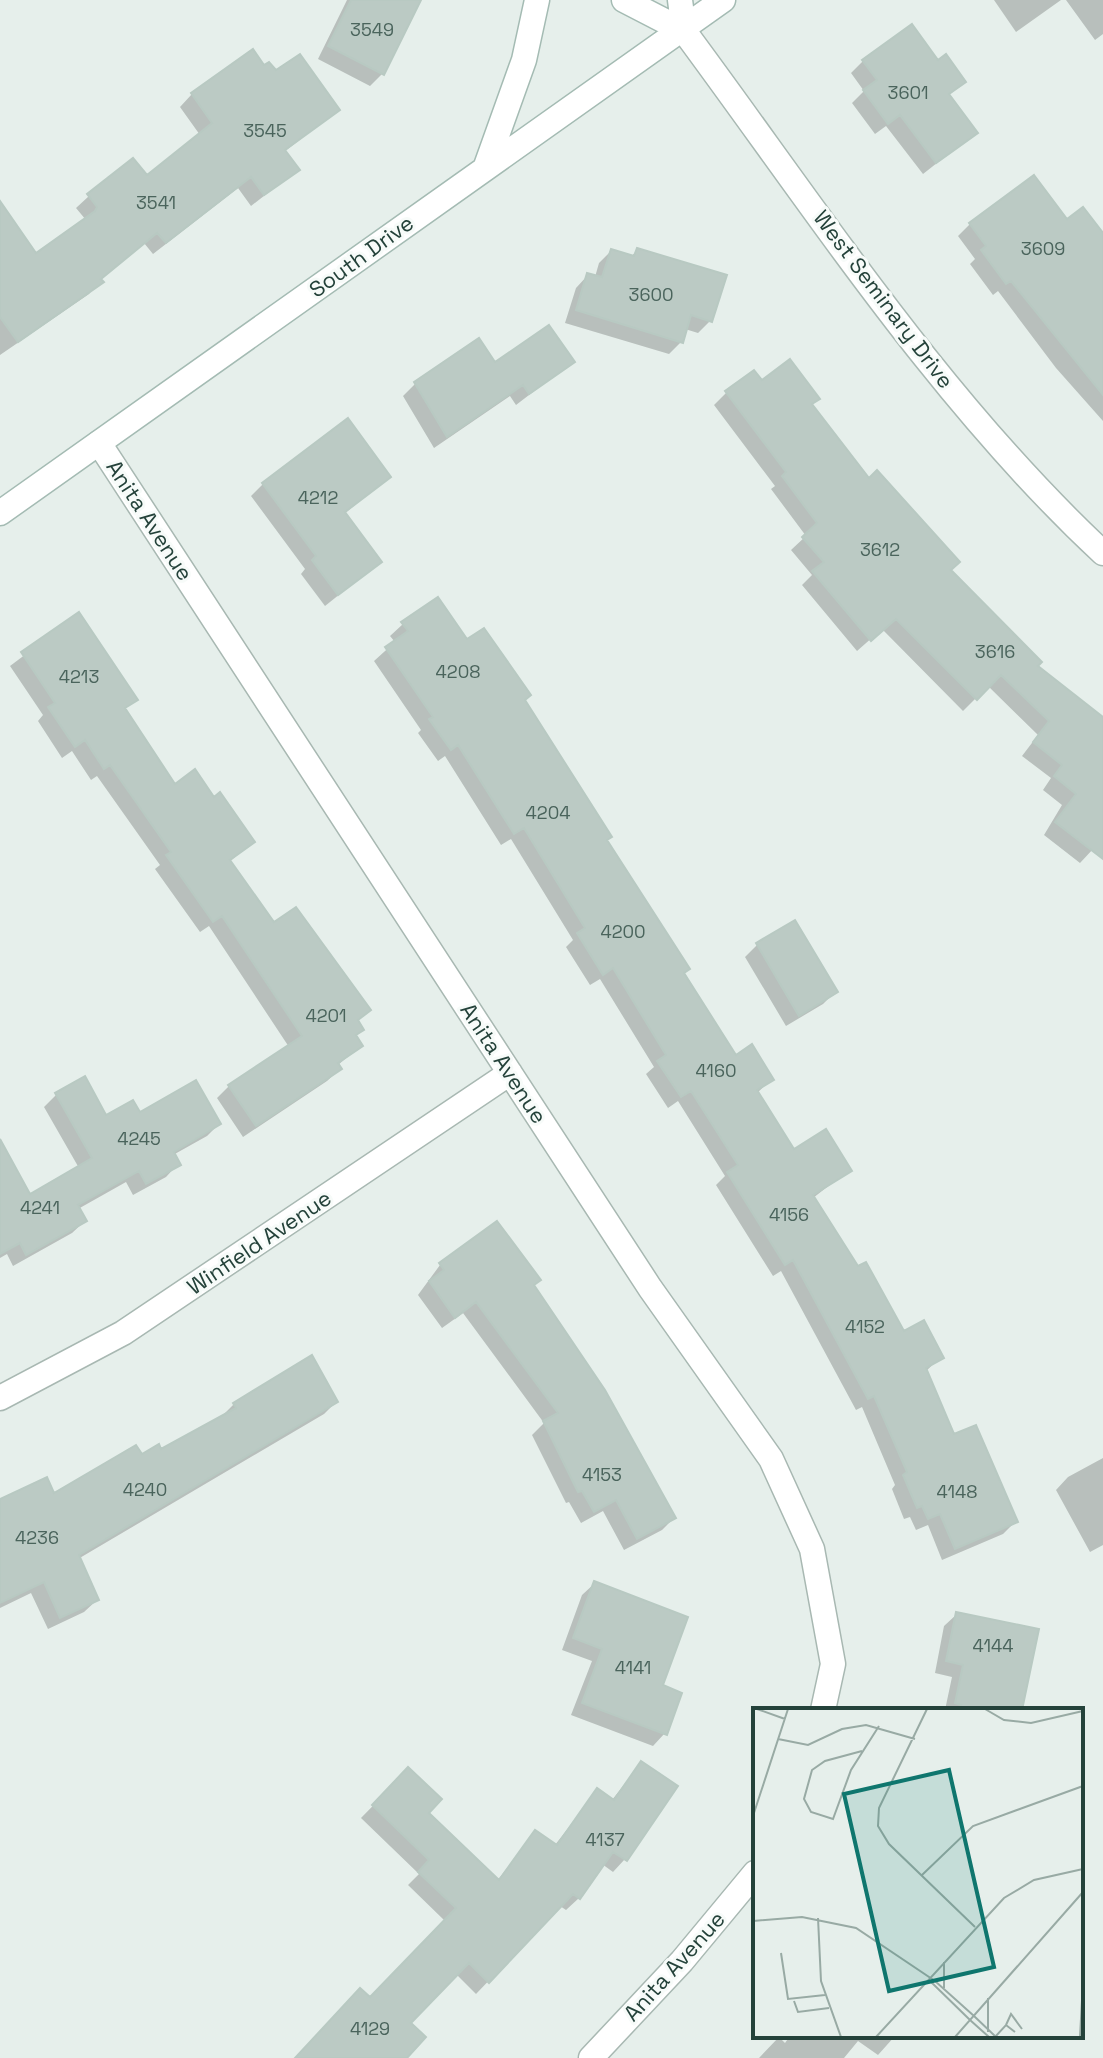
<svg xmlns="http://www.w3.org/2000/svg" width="1103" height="2058" font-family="'Space Grotesk',sans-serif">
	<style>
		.shadow { fill: #0003 }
		.building { fill: #bbcac4; stroke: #b8c9c2; stroke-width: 2 }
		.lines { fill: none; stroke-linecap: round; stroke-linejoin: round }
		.street-casing { stroke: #a8b8b2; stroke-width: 27 }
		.secondary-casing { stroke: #a4bbb3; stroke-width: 27 }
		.street { stroke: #fff; stroke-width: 24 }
		.secondary { stroke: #fff; stroke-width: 24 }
		.labels { text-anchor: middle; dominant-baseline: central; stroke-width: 6; stroke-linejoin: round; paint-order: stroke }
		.number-label { font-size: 18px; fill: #4a645c }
		.street-label { font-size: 22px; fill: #24423a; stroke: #f7fbf9 }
		.inset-road { fill: none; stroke: #98aaa4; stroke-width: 2 }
		.view { fill: #0f766e; fill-opacity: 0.15; stroke: #0f766e; stroke-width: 4 }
		.inset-edge { fill: none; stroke: #24423a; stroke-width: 4 }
	</style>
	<rect width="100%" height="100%" fill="#e6efeb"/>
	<path class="shadow" d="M347,0H419L382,74L370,86L318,59Z
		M994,0H1061L1016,32Z
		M1066,0H1103V34L1095,40Z
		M863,61L938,62L964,82L948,96L975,133L923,174L886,126L875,134L852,103L864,91L851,73Z
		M263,68L338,110L284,152L297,170L251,206L238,188L153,254L144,243L100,280L89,294L0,355V247L35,256L86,220L76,208L89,196L146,178L200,135L180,107L192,94Z
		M1067,222L1103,236V421L1056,368L998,291L993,295L970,264L975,259L958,236L970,224Z
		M637,250L710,321L698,333L685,329L681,342L669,354L565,323L576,288L588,275L595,277L599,263L611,251L631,257Z
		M572,362L516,405L510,396L434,448L403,396L415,384L495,365Z
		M762,383L811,405L868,481L1035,666L1103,719V854L1094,848L1080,863L1044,835L1062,805L1043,790L1051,778L1022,756L1038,735L988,686L963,711L882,629L857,651L802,585L812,575L791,550L806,536L771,489L775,486L714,405L726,393Z
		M389,477L344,514L380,562L325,606L301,574L305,569L251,496L263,484Z
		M78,615L135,699L124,710L174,786L214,800L253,842L229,862L273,924L368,1010L356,1022L362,1029L354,1037L360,1046L338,1065L340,1069L327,1081L243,1137L217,1098L229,1086L289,1047L209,926L200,932L155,869L160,865L97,776L91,780L72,751L62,758L38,721L43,715L10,666Z
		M403,624L467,641L523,700L735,1058L771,1080L757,1093L793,1152L849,1170L813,1198L903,1334L941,1357L925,1372L953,1437L1016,1521L1003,1534L942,1560L928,1525L916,1530L910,1517L904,1519L892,1489L895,1485L862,1407L856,1410L781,1271L773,1276L716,1185L725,1176L678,1101L668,1108L646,1074L654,1067L600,979L590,985L566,947L573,940L511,839L501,845L445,756L438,761L418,733L421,730L374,661L395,642L390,636Z
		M757,945L835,992L823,1004L786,1026L745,957Z
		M56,1095L106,1117L139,1115L219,1124L207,1136L173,1155L178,1164L166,1177L133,1195L126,1182L78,1209L85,1221L72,1233L13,1266L7,1254L0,1258V1174L29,1196L79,1168L44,1107Z
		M497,1224L674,1518L662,1530L624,1550L603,1511L581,1523L569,1502L566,1503L532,1435L544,1423L463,1313L442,1328L418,1295L440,1265Z
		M336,1402L324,1414L78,1559L97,1600L84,1612L48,1629L31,1593L0,1608V1503L53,1495L161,1452L222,1416L234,1404Z
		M1103,1458V1545L1090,1552L1056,1490L1068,1477Z
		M595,1583L660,1687L665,1733L653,1746L571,1715L592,1661L562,1650L582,1595Z
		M957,1614L1020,1710H945L952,1677L935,1673L944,1626Z
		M641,1763L625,1859L613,1872L602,1864L579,1898L566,1910L560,1906L476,1994L456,1974L408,2023L404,2058H299L369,2000L445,1921L408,1885L419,1874L361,1818L408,1770L427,1813L497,1881L535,1832L555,1845L597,1791L612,1800Z
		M790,2036H895L878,2055L858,2041L844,2058H759L779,2037L785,2043Z"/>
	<path class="building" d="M351,0H421L384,75L328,46Z
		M912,24L938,60L946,54L966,82L949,94L978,133L936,163L900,115L888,124L863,90L877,80L862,60Z
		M253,49L264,65L269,62L276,70L300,54L340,110L285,150L300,170L264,195L251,177L166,243L157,233L101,279L104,282L18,342L0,317V201L36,253L95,211L97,207L87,194L133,158L147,175L212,123L191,93Z
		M1034,175L1067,219L1083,207L1103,233V395L1011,281L1006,284L981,250L986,246L969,223Z
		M637,248L727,275L712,322L691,315L683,343L576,310L587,273L602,277L611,249L634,256Z
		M549,325L575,362L529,394L523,385L447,437L414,382L479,338L495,362Z
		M790,359L820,399L812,404L869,478L877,470L960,562L951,570L1042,662L1038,666L1103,717V859L1055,822L1076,794L1054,776L1062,765L1033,742L1049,721L1001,675L977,700L896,619L871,641L812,571L824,562L802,537L817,523L782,476L786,472L725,391L754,370L762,380Z
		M348,418L391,477L345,512L382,562L338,595L312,560L316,556L262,483Z
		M438,597L467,639L484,628L531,695L525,700L612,837L607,840L690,969L684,973L736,1055L752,1044L774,1080L757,1090L794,1149L826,1129L852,1171L813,1195L858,1266L866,1262L904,1331L924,1320L944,1358L926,1368L954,1434L976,1425L1018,1522L955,1549L940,1514L928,1519L922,1506L917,1508L903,1475L907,1472L874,1396L868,1399L793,1260L785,1265L727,1172L738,1165L691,1091L681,1097L657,1061L666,1055L613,968L603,975L577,933L585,928L524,828L514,834L458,745L451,750L429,719L433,717L385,647L408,631L401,622Z
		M79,612L138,700L125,708L175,784L195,769L214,797L220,792L255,842L230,860L274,922L296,907L371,1010L358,1020L364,1030L356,1035L363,1046L338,1063L342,1069L256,1126L228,1085L302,1036L222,916L213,922L166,855L171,852L110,765L104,769L85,740L75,747L48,707L55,703L21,652Z
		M795,920L838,992L799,1016L756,943Z
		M85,1076L106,1115L133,1100L140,1112L196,1080L221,1124L174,1152L181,1165L146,1184L139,1171L78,1205L87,1221L26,1255L20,1243L0,1254V1139L30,1194L92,1158L55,1093Z
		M497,1221L541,1280L534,1285L605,1390L676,1518L637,1539L616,1500L594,1512L582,1491L578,1492L543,1421L558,1413L476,1302L455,1318L429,1281L444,1270L439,1263Z
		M312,1355L338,1402L79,1555L99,1600L60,1618L44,1582L0,1603V1499L47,1477L54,1493L136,1445L142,1454L159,1444L161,1449L236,1408L233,1403Z
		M594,1581L688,1617L663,1685L682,1693L667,1735L582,1703L602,1649L573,1638Z
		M956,1612L1039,1629L1022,1710H960L961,1705L955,1703L963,1665L946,1661Z
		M641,1761L678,1786L627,1861L613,1852L580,1899L573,1894L489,1983L469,1963L411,2023L426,2037L407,2058H295L360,1988L370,1997L456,1908L418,1872L429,1860L372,1805L408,1767L442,1799L429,1813L499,1880L535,1830L557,1845L597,1788L614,1800Z"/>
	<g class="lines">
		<g class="street-casing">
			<path id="street" d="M684,31C816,209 940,401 1103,553
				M99,443L650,1288L771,1459L812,1549L833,1664L823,1710
				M0,1398L123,1333L510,1073
				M591,2058L682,1961L755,1873"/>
		</g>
		<g class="secondary-casing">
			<path id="secondary" d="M624,0L684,31
				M680,0L684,31
				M486,166L524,60L537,0
				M0,513L723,0"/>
		</g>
		<use href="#street" class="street"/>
		<use href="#secondary" class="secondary"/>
	</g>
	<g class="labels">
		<g class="number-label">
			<text x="372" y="29">3549</text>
			<text x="908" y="92">3601</text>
			<text x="265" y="130">3545</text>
			<text x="156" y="202">3541</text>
			<text x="1043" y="248">3609</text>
			<text x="651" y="294">3600</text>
			<text x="318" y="497">4212</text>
			<text x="880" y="549">3612</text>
			<text x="995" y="651">3616</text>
			<text x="458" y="671">4208</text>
			<text x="79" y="676">4213</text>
			<text x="548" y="812">4204</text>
			<text x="623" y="931">4200</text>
			<text x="326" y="1015">4201</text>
			<text x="716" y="1070">4160</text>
			<text x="139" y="1138">4245</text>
			<text x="40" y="1207">4241</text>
			<text x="789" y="1214">4156</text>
			<text x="865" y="1326">4152</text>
			<text x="602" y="1474">4153</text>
			<text x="145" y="1489">4240</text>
			<text x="957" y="1491">4148</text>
			<text x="37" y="1537">4236</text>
			<text x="993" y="1645">4144</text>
			<text x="633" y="1667">4141</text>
			<text x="605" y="1839">4137</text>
			<text x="370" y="2028">4129</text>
		</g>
		<g class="street-label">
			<text transform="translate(361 256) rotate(-36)">South Drive</text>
			<text transform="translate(884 299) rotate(53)">West Seminary Drive</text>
			<text transform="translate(150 520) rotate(57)">Anita Avenue</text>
			<text transform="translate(504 1063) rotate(57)">Anita Avenue</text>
			<text transform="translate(259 1242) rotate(-34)">Winfield Avenue</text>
			<text transform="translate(674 1966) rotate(-48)">Anita Avenue</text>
		</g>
	</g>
	<g transform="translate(753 1708)">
		<rect width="330" height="330" fill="#e6efeb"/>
		<path class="inset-road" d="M4,1L32,11M174,1L126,100L125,118L136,136L222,219M232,1L251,12L278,15L330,3M25,31L55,37L89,21L113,17L162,31M109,43L72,53L59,62L51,91L58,104L80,111L98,62L126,18M0,108L35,1M169,167L220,118L330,78M65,210L68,273L88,329M0,213L49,209L103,220L182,273L221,308M28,245L35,291L72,287M176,272L217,312M191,280V254M235,290V324M41,293L45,304L76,300M221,308L243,329M217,312L236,329M253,317L258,306L269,321M123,329L251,190L281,172L330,161M202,329L330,184M242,329L253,317L262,324M327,329L330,274"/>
		<path class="view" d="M196,62L241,259L136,283L91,86Z"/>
		<rect width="330" height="330" class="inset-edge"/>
	</g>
</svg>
